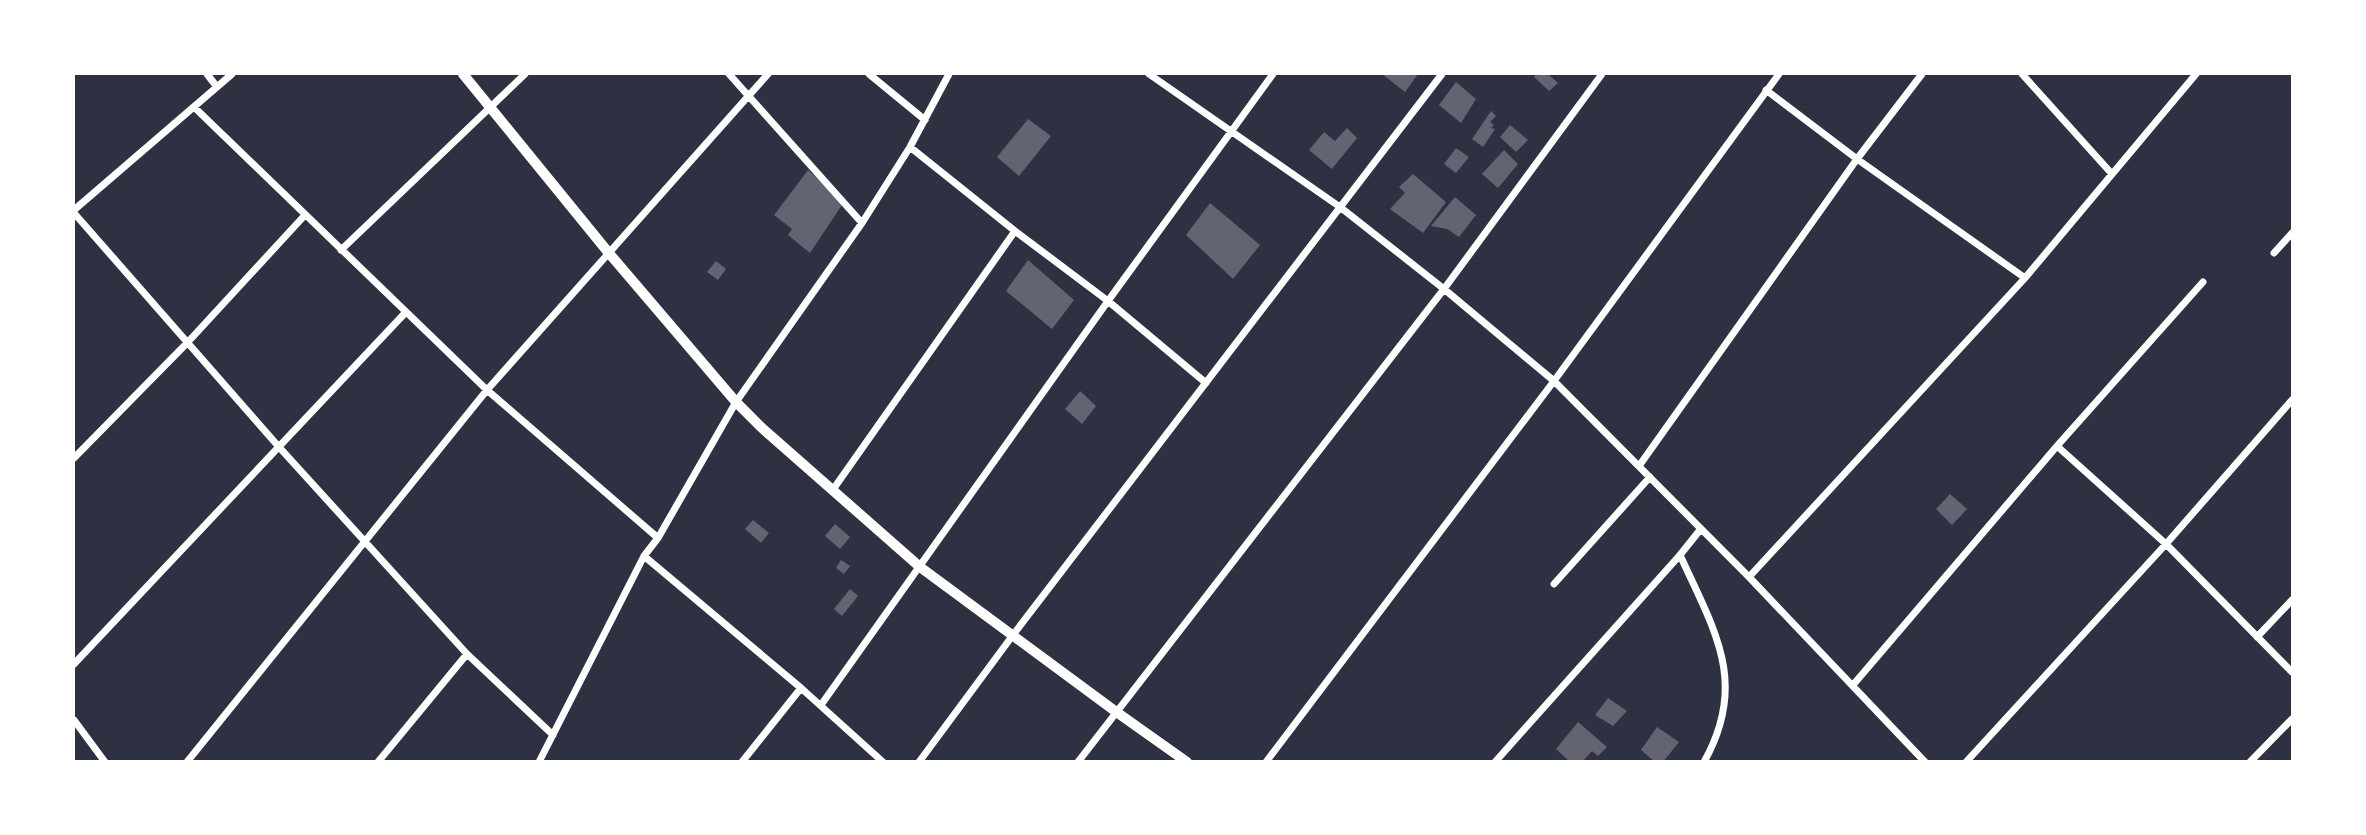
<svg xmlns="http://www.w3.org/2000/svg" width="2366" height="835" font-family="'Source Serif 4',serif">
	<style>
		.building { fill: #626471 }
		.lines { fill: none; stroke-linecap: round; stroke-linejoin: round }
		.minor { stroke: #fff; stroke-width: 7 }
		.tertiary { stroke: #fff; stroke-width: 10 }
	</style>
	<rect width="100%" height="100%" fill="#2d3142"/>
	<path class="building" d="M1382,74H1418L1405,92Z
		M1536,74H1548L1558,83L1549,91L1534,77Z
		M1456,82L1476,99L1461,123L1439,105Z
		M1491,111L1496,116L1490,122L1494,125L1491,128L1495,129L1483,147L1472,139Z
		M1028,119L1051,136L1019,176L997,157Z
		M1510,125L1528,140L1516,152L1500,137Z
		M1347,128L1357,138L1332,169L1309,150L1324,132L1335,141Z
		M1456,148L1469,157L1456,173L1444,164Z
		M1504,150L1518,164L1498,188L1482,174Z
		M808,170L844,202L810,253L788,235L792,229L774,215Z
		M1413,174L1446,202L1423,233L1390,209L1405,193L1399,187Z
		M1455,197L1476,215L1459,237L1447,229L1431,226Z
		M1210,203L1260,245L1233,279L1186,235Z
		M1028,260L1074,300L1052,329L1006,291Z
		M716,261L726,269L718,280L707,272Z
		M1080,391L1096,406L1082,424L1065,409Z
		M1950,494L1967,509L1952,525L1936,509Z
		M753,520L769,533L761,543L745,529Z
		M835,524L850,537L840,549L825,536Z
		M841,560L850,566L844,574L836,568Z
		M850,589L858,596L842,616L834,609Z
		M1608,698L1627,711L1613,726L1595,715Z
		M1578,722L1607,747L1598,756L1592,751L1582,762H1570L1556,749Z
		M1657,727L1679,742L1663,762H1655L1641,750Z"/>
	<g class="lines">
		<path class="minor" d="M207,74L217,87
			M729,74L862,223
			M869,74L925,120
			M1149,74L1340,207L1444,289L1554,381L1749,577L1925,762
			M2022,74L2112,174
			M1766,90L1857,159L2025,278
			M194,107L487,390L658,538
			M910,147L1015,231L1108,301L1206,383
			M74,210L232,74
			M74,213L279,447L467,654L553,735
			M341,250L525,74
			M2274,253L2292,233
			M2057,446L2166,544L2292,672
			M74,458L188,342L305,215
			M1639,466L1857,159L1922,74
			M832,491L1015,231
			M1680,555C1714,630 1749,682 1704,762
			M644,556L801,688L883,762
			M1749,577L2025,278L2196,74
			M1554,584L1650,477
			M2257,637L2292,600
			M74,664L406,312
			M1853,685L2057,446L2203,282
			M821,705L1108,301L1273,74
			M74,720L105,762
			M187,762L487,390L768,74
			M378,762L467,654
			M539,762L644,556L658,538L736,402L862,223L910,147L949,74
			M742,762L801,688
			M919,762L1013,635L1442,74
			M1078,762L1444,289L1602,74
			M1266,762L1554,381L1779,74
			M1495,762L1680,555L1700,530
			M1966,762L2166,544L2292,400
			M2250,762L2292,719"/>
		<path class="tertiary" d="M463,74L608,252L736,402L762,428L920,567L1115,711L1187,762"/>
	</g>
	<rect width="2366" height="835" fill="none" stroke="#ffffff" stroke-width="150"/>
</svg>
